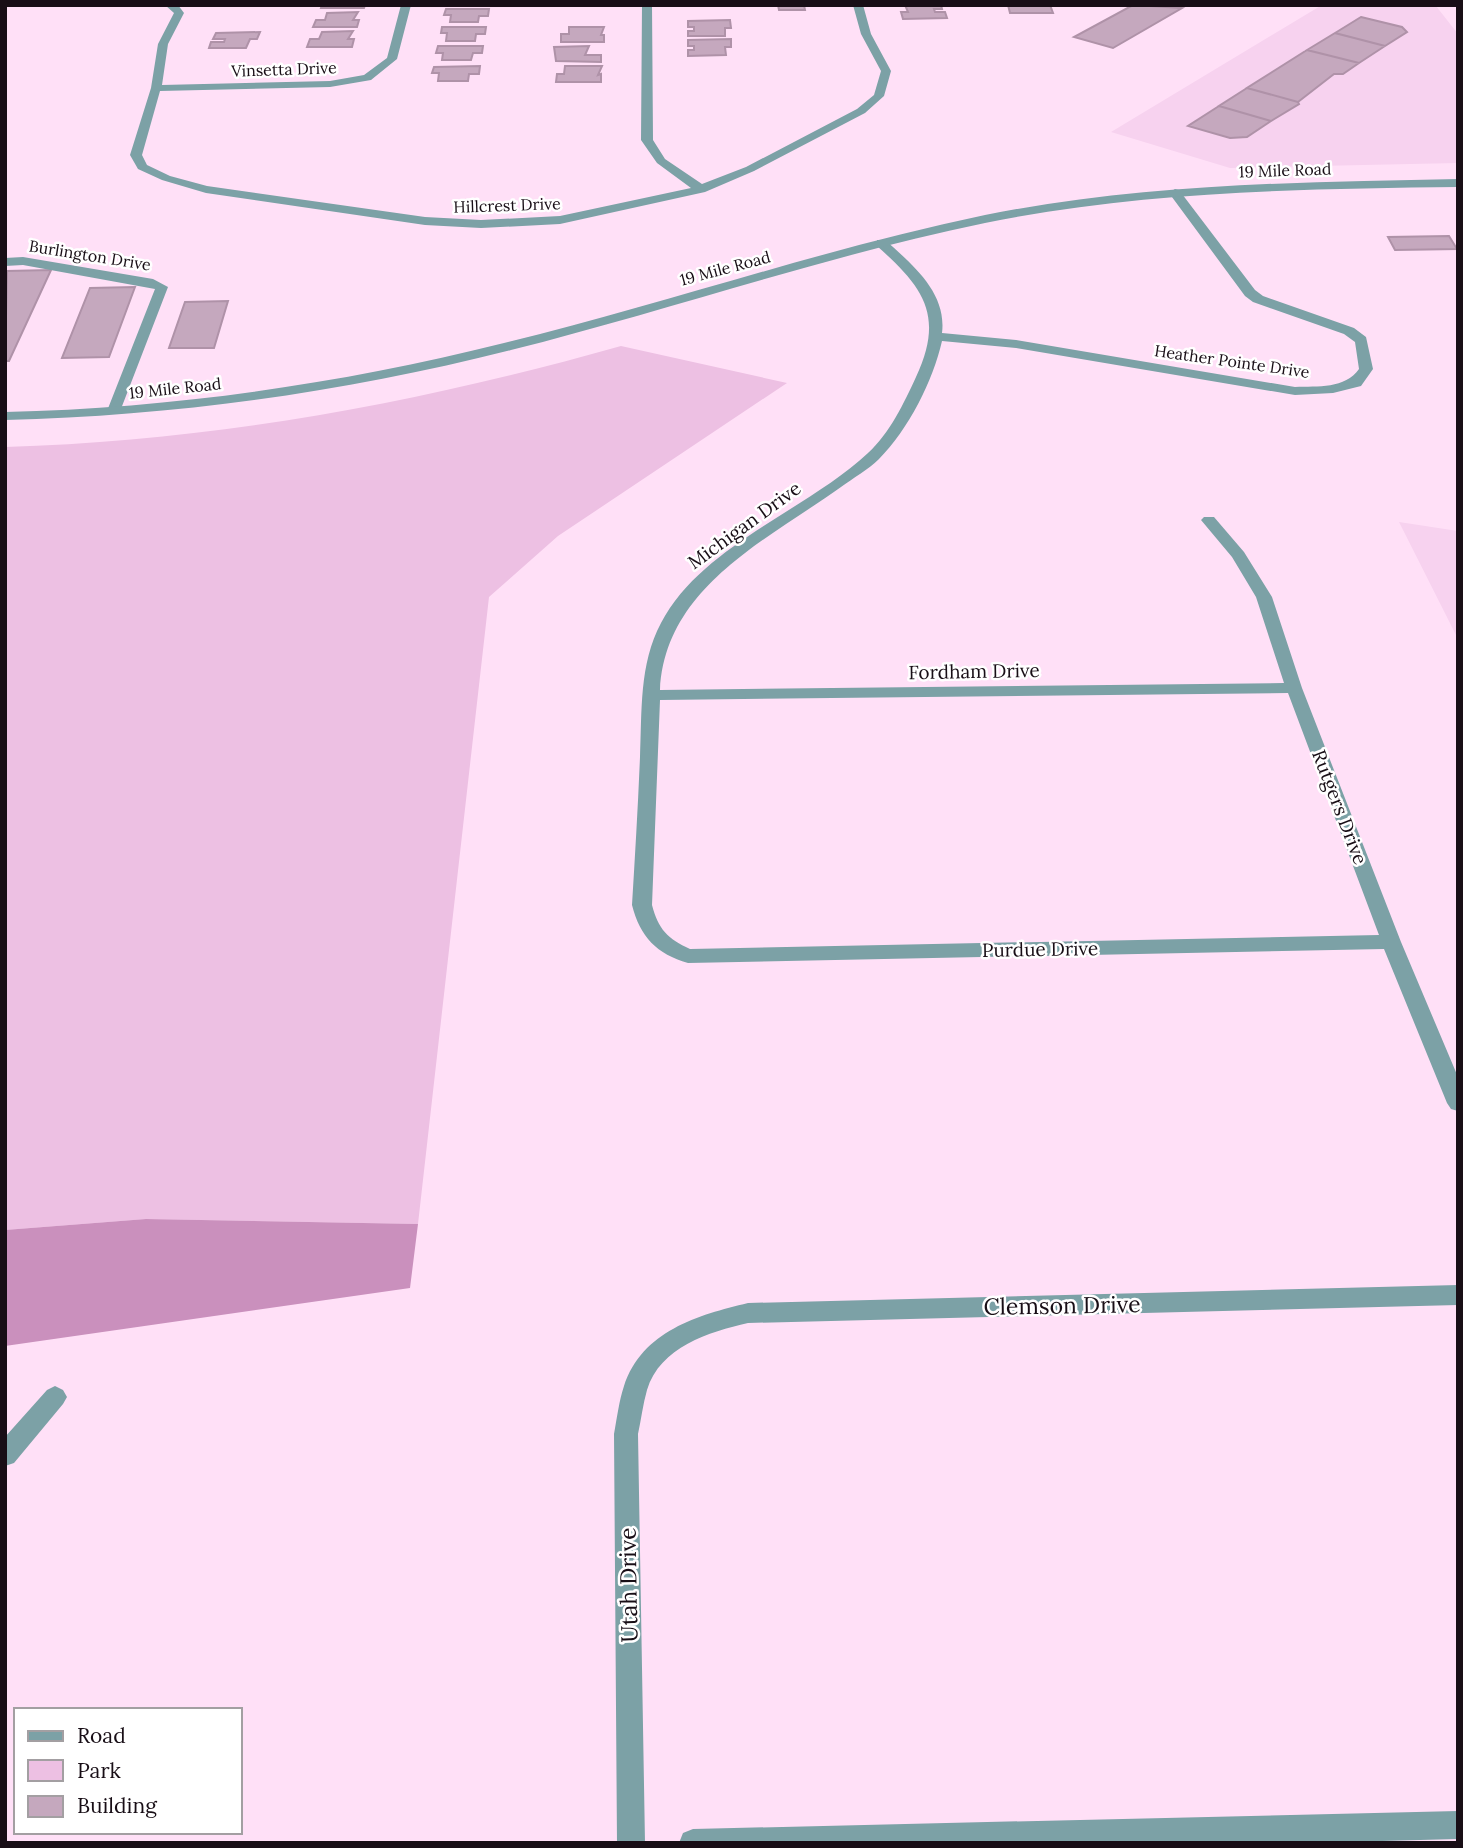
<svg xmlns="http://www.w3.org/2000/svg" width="1463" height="1848" font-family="Lora,serif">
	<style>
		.built { fill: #f7d2ef }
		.green { fill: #edc0e3 }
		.forest { fill: #ca90bd }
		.building { fill: #c5a8be; stroke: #af92a8; stroke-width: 2 }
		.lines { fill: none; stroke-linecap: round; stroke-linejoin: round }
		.minor { fill: #7ca1a6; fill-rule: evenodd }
		.tertiary { fill: #7ca1a6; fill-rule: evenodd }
		.labels { text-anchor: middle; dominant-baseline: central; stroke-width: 5; stroke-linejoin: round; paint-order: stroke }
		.far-street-label { font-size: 16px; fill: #180e16; stroke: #fff }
		.street-label { font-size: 19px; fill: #180e16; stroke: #fff }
		.near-street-label { font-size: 23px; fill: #180e16; stroke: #fff }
	</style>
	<rect width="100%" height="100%" fill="#ffe0f7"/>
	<path class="built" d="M1322,5L1436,6L1458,34V163L1230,168L1111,132Z
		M1399,522L1458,531V639Z"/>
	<path class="green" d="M621,346L787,383L558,536L489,597L418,1224L146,1219L5,1230V447C215,441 420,403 621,346Z"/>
	<path class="forest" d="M146,1219L418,1224L410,1288L5,1346V1230Z"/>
	<path class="building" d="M322,5H365L364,8H321Z
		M778,5H804L805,10H779Z
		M905,5H941L942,9H934L935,12H945L947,18L903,19L901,12H908Z
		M1008,5H1050L1053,13H1010Z
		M1133,5L1182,8L1113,48L1074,37Z
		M446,9H489L488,16H479L478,22H450L451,15H444Z
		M358,12L353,20H359L357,27H313L316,20H325L327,13Z
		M1361,17L1402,27L1407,32L1385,46L1335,33Z
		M730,20L731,28H725V36H688V31H694V27H688V21Z
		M442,27H486L485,34H476L475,41H446L447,33H441Z
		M569,27H604L601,35H604V42H561V34H569Z
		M353,31L348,39H354L352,47H307L310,39H319L322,32Z
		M260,32L257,39H250L246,48H209L211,42H224L225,39H213L216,33Z
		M1335,33L1385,46L1359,63L1307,50Z
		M731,39V47H725L726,55L688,56V50H694V46H688V40Z
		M438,46H483L482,53H473L471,60H442L443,53H436Z
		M589,46L585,55H601V62L556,61L554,47Z
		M1307,50L1359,63L1343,74H1334L1298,102L1247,88Z
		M480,66L479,74H469L468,81H438L439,73H432L434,67Z
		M565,66H602L598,75L601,74V82H556L557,74H564Z
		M1247,88L1298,102L1299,104L1271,121L1219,106Z
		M1219,106L1271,121L1247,137L1230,138L1188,126Z
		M1449,236L1457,249L1395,250L1388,237Z
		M51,270L9,361H5L7,271Z
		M135,287L109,357L62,358L90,288Z
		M228,301L214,348H169L185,302Z"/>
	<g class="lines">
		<path class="minor" d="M165,5H178L184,13L168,44L162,85L330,81L364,75L387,58L401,5H411L397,59L371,80L330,87L160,91L142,155L147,165L170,176L207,186L425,217L481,220L560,216L691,188L657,163L641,140L642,5H652L653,140L665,159L702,184L746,167L857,109L874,95L881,71L861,34L853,5H863L871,34L891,71L884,96L865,113L754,171L705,192L560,224L481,228L425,225L206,193L162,180L138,169L130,155L151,88L158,44L174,13Z
			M1175,189L1179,190L1255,290L1263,296L1354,328L1366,337L1373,369L1361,386L1333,393L1295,395L1016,348L942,341C933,381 908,430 879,459C868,470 853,478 841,487C767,540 665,587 660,690L1284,683L1256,597L1232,557L1201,520L1204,517H1214L1244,552L1272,597L1302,688L1401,942L1458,1077V1111L1451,1109L1447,1103L1384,949L688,963C657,954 640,937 632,905C635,856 638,806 640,757C642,712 639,664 661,623C702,545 806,511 868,453C890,433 904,403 916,377C945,315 923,287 877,246V240H885C913,265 947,293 942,333L1016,340L1295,387C1318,386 1345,389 1359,369L1355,342L1344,334L1253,302L1245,296L1169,193ZM1288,693L1379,935L690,949C668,939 658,929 652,905L660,700Z
			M23,257L153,279L168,287L119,414L107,411L155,289L23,265L5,266V258Z
			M1458,1285V1305L748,1323C709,1332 660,1347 647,1390C643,1404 641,1420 638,1434L645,1843H617L614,1434C617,1418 619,1401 624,1386C642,1331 698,1315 748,1303Z
			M55,1386L63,1390L67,1397L63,1404L14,1463L5,1466V1437L47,1390Z
			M1458,1811V1839L1307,1843H679L683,1833L693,1829Z"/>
		<path class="tertiary" d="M1458,179V187C1300,189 1140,191 985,223C825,256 670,310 511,350C345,392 177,416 5,420V412C174,408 340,384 504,343C665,304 822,249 985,215C1140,184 1300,182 1458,179Z"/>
	</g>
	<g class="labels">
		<g class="far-street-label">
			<text transform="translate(284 69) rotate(-2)">Vinsetta Drive</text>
			<text transform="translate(1285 170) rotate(-2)">19 Mile Road</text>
			<text transform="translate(507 205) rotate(-2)">Hillcrest Drive</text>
			<text transform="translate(90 255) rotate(9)">Burlington Drive</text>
			<text transform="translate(725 268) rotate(-15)">19 Mile Road</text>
			<text transform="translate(1232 361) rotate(8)">Heather Pointe Drive</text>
			<text transform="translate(175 388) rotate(-6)">19 Mile Road</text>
		</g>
		<g class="street-label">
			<text transform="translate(744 525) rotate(-36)">Michigan Drive</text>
			<text transform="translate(974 671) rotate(-1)">Fordham Drive</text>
			<text transform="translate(1340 807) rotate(69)">Rutgers Drive</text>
			<text transform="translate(1040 949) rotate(-1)">Purdue Drive</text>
		</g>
		<g class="near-street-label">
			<text transform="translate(1062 1305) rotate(-1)">Clemson Drive</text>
			<text transform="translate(628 1585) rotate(-91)">Utah Drive</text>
		</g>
	</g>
	<rect width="1463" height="1848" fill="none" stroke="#180e16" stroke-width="14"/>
	<rect x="14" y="1708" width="228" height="126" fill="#ffffff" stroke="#a39fa2" stroke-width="2"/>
	<rect x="28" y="1731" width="35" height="10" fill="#7ca1a6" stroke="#a39fa2" stroke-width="2"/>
	<text x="77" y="1743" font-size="21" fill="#180e16">Road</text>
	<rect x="28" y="1760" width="35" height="21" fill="#edc0e3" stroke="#a39fa2" stroke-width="2"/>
	<text x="77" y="1778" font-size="21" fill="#180e16">Park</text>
	<rect x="28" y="1796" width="35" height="21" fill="#c5a8be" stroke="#a39fa2" stroke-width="2"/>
	<text x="77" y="1813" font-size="21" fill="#180e16">Building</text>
</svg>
